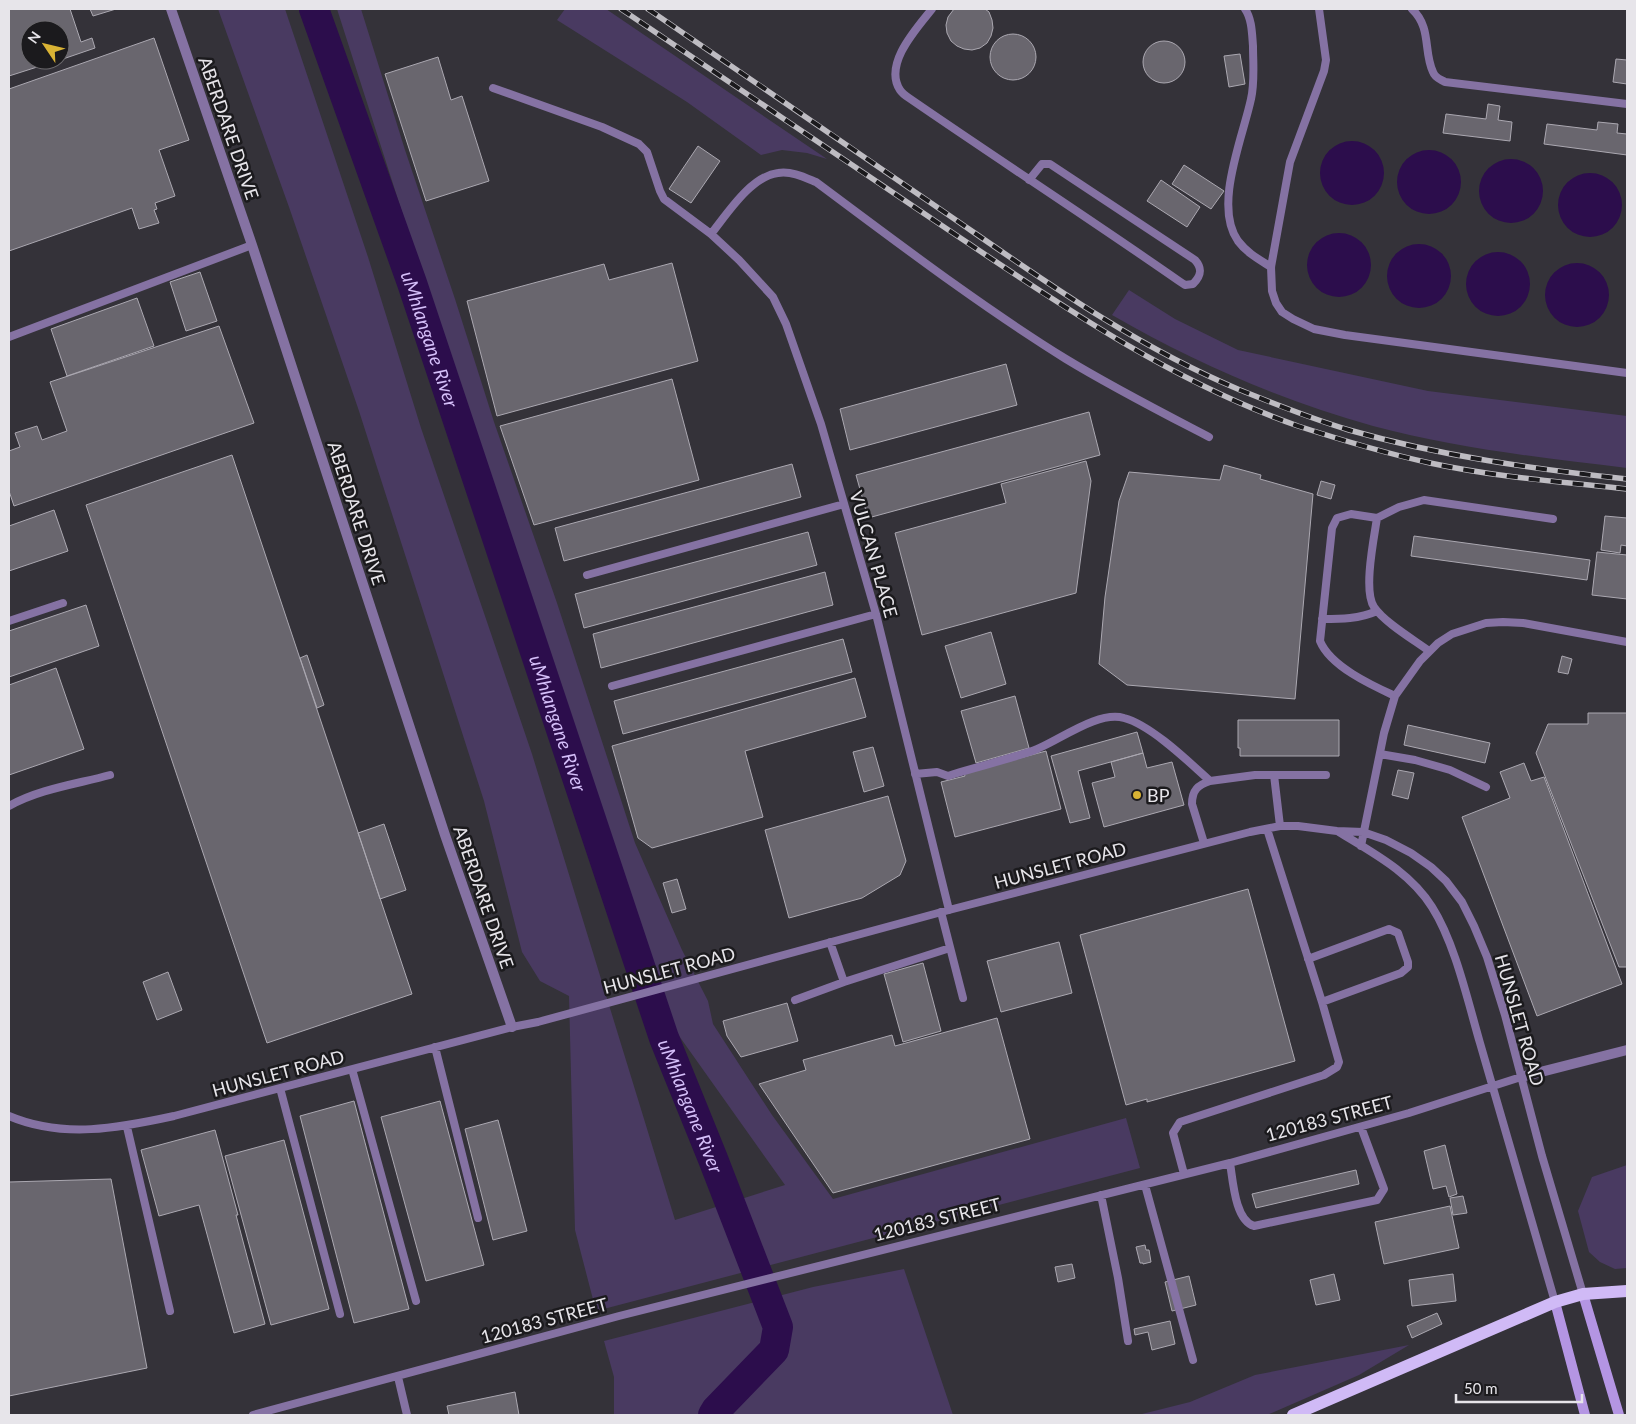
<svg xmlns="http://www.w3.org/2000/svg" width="1636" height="1424" font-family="Lato,sans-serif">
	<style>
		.green { fill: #493a61 }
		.water { fill: #2c0d4c }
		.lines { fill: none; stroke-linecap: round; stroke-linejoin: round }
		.river { stroke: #2c0d4c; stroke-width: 30 }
		.building { fill: #69666e; stroke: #aba8b1 }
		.lane { stroke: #8572a3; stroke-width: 8 }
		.street { stroke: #8572a3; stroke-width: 10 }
		.secondary { stroke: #b495e3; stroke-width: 10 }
		.primary { stroke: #d0baf6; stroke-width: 12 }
		.rail-casing { stroke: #bebcc2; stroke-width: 5.5 }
		.rail { stroke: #1b1a1d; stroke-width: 4; stroke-dasharray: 11; stroke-linecap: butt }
		.poi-dot { fill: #d9b334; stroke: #1b1a1d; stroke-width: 2 }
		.labels { text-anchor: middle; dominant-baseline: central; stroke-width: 5; stroke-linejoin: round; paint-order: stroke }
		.street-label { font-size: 18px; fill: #e7e5ea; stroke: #1b1a1d }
		.poi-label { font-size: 18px; fill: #e7e5ea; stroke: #1b1a1d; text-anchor: start }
		.water-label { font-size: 19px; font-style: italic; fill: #d5bff9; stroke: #1b1a1d }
	</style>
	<rect width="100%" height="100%" fill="#343239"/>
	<path class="green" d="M218,9H285L368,257L421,428L532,754L675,1220L785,1185L672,1026L598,799L501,521L337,9H361L405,150L455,299L494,422L557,603L635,843L682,950L708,1001L713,1024L772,1115L833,1199L1126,1118L1140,1168L596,1311L575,1230L569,996L540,981L522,952L484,801L359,411L289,207Z
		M565,9H606L827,159L807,153L782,150L761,155L687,102L557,20Z
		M1129,290L1175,319L1238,350L1428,391L1627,416V468C1542,458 1456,448 1373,426C1281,400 1195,363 1112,315Z
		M1627,1165V1268L1615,1269L1600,1262L1589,1252L1578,1211L1592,1177Z
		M904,1269L953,1415H614V1377L604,1341L813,1287Z
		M1409,1345L1359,1375L1267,1415H1138L1190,1402L1255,1375Z"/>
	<path class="water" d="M1320 173a32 32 0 1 1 64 0a32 32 0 1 1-64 0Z
		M1397 182a32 32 0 1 1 64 0a32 32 0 1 1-64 0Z
		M1479 191a32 32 0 1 1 64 0a32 32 0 1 1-64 0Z
		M1558 205a32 32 0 1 1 64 0a32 32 0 1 1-64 0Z
		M1307 265a32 32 0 1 1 64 0a32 32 0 1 1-64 0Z
		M1387 276a32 32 0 1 1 64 0a32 32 0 1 1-64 0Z
		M1466 284a32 32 0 1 1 64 0a32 32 0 1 1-64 0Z
		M1545 295a32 32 0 1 1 64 0a32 32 0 1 1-64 0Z"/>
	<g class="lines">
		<path class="river" id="s1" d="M314,9L412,283L664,1038L713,1159L778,1327L774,1350L716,1410L713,1415"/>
	</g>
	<path class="building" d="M9,9H70L81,42L92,38L95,48L60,60V30H30V60H59L9,76Z
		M90,9H116L93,16Z
		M954,9H985L989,12L992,20L993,28L991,36L987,43L980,48L972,50L964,49L957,46L951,41L947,33L946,25L948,17Z
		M990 57a23 23 0 1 1 46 0a23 23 0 1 1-46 0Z
		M154,38L189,140L159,150L175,196L155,203L157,209L154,210L159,223L139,229L132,208L9,251V89Z
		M1143 62a21 21 0 1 1 42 0a21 21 0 1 1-42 0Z
		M1240,54L1245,84L1229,87L1224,56Z
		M438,57L451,100L462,96L489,181L426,201L385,74Z
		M1616,59L1627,60V84L1613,82Z
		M1488,104L1500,106L1498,120L1512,122L1510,141L1443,133L1446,114L1486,119Z
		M1598,122L1618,124L1617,133L1627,134V155L1544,144L1547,124L1597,130Z
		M698,146L720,161L691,203L669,189Z
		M1184,165L1224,191L1211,209L1172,184Z
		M1161,180L1200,207L1187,227L1147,201Z
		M672,263L698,361L497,416L467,301L604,264L609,280Z
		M200,272L217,321L186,331L170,282Z
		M137,298L154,346L67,376L51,329Z
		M219,326L254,423L14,506L9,491V451L20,447L15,433L37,426L42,440L67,431L50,382Z
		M1006,364L1017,405L850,450L840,409Z
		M672,379L699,480L534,525L500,426Z
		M1089,412L1100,455L868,518L856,475Z
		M232,455L412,994L267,1043L86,505Z
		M1086,461L1091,481L1076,593L922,635L895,533L1006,503L1001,484Z
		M792,464L801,497L564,561L555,528Z
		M1224,465L1261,475L1260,479L1313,494L1295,699L1127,685L1099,664L1105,597L1119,501L1129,472L1220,480Z
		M1321,481L1335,485L1331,499L1317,495Z
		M54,510L68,551L9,571V526Z
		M1605,516L1627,518V546L1621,545L1620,553L1601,550Z
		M808,532L817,565L584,628L575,594Z
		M1414,536L1590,560L1587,580L1411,556Z
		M1597,552L1627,555V599L1592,595Z
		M825,572L833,605L601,668L593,634Z
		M86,605L99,646L9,677V631Z
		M991,632L1006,684L961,698L945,646Z
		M843,639L852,672L623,734L614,701Z
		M307,655L324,705L317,708L300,658Z
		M1562,656L1572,659L1568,674L1558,672Z
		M56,668L84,749L9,775V685Z
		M855,678L866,717L745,751L763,817L652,848L638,838L612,746Z
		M1015,696L1029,748L976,763L961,711Z
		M1588,713H1627V967H1619L1536,753L1548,724H1588Z
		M1238,720H1339V756H1240V748H1238Z
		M1408,725L1490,743L1485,763L1404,745Z
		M1137,732L1143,753L1078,771L1090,818L1070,823L1051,756Z
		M873,747L884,786L864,792L853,752Z
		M1046,751L1061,809L955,837L941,782L965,776L964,773Z
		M1143,753L1147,768L1172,762L1184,805L1104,827L1092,783L1115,777L1111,762Z
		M1524,763L1531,781L1544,777L1622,984L1537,1016L1462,817L1510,798L1500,772Z
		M1398,770L1414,773L1408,799L1392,795Z
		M888,796L906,861L900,875L862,898L789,918L765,830Z
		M384,824L406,890L380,899L358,833Z
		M677,879L686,909L672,913L663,883Z
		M1248,889L1295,1061L1147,1102V1099L1126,1105L1080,935Z
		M1059,942L1072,993L1001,1012L987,961Z
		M923,963L941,1031L903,1042L884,974Z
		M168,972L182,1010L157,1020L143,982Z
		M787,1003L798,1041L741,1057L727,1036L723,1021Z
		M997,1018L1030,1139L833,1193L759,1084L806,1070L803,1060L892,1035L895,1046Z
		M354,1101L409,1309L354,1323L300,1116Z
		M440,1101L484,1265L426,1281L381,1117Z
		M498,1120L527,1231L493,1240L465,1129Z
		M215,1130L238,1215H236L265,1324L234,1333L199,1205L159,1216L141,1150Z
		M284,1140L329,1309L271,1325L225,1156Z
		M1445,1145L1457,1194L1449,1197L1446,1186L1433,1189L1424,1151Z
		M1356,1170L1359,1184L1256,1208L1252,1194Z
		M111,1179L147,1368L9,1396V1182Z
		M1463,1196L1467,1213L1453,1215L1450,1198Z
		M1450,1206L1459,1248L1384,1264L1375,1222Z
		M1145,1245L1146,1250H1149L1151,1262L1143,1264V1263H1140L1136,1247Z
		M1072,1264L1075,1278L1058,1282L1055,1267Z
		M1334,1274L1340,1300L1316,1305L1310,1280Z
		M1453,1274L1456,1301L1412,1306L1409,1280Z
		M1189,1276L1196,1305L1172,1311L1165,1282Z
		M1437,1313L1442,1324L1412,1338L1407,1326Z
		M1170,1321L1175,1344L1152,1350L1148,1332L1135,1335L1134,1329Z
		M515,1392L519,1415H449L447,1406Z"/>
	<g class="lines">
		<path class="lane" d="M932,9C917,28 883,64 900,90C902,93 906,96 909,98C999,160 1090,219 1179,281L1185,285L1193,284C1201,276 1203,269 1195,260L1050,164H1042L1029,180
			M1245,9C1252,19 1252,34 1253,46C1253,63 1255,82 1251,99C1243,137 1213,206 1238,241C1247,253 1260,260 1271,267
			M1319,9L1326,60L1324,71L1290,162L1271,267L1272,291L1276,303L1282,312L1293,319L1314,329L1345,335L1627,373
			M1412,9C1432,28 1423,51 1433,72C1435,78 1440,79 1445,82L1627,104
			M493,88L602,127L639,144L647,152L660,191L664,199L711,234L739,260L773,297L786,324L821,424L876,614L949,910
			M711,234C727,214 751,176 778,173C792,171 804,177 816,182C898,243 979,305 1066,359C1112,387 1161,412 1209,437
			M9,337L252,245
			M1377,518C1374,538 1363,591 1374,607C1384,622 1414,640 1429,651
			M587,575L844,504
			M1322,619C1341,619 1359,619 1377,611
			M9,621L63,603
			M612,686L876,614
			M1395,696C1371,685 1330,666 1320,641L1332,528L1337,518L1351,514L1377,518L1399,507L1424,500L1553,519
			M1380,754L1415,760L1450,770L1486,787
			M915,774L937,772L948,776L954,774C980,766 1006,760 1032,751C1056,743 1097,710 1124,718C1151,725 1189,762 1210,781L1255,775H1274L1280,826
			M1274,775H1326
			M9,806C39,789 77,784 110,775
			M1339,832C1373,853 1410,872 1432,907C1455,943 1468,1002 1480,1043C1505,1129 1530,1215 1555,1302
			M1204,843L1192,804C1192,790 1198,785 1210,781
			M1361,846L1384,733L1395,696L1420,661L1438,643L1452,634L1486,623L1503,622L1523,623L1627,642
			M941,912L963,998
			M830,942L844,982
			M1308,959L1389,929L1398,933L1408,962V967L1401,973L1322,1002
			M795,1000L844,982L950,948
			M435,1047L478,1218
			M352,1069L416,1301
			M280,1088L340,1314
			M9,1116C63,1139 119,1128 174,1116L512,1027L538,1022L949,910L1250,832L1280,826H1298L1337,831L1363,832L1386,840L1411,853L1431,867L1446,881L1462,902L1474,926L1487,957L1505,1015L1542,1156L1583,1294
			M127,1127L170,1311
			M1230,1163C1233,1181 1235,1220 1254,1226L1377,1200L1384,1189L1361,1127
			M1184,1174L1173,1133L1180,1122L1324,1075L1337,1067L1339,1062L1322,1002L1267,829
			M1145,1185L1193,1360
			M1101,1195L1118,1278L1128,1341
			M398,1377L407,1415
			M253,1415L619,1316L1230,1163L1409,1113L1521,1077"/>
		<path class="street" d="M171,9L252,245L445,835L512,1027
			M1521,1077L1627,1050"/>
		<path class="secondary" d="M1583,1294L1619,1415
			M1555,1302L1585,1415"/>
		<path class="primary" d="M1293,1415L1555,1302L1583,1294L1627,1291"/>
		<g class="rail-casing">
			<path id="rail" d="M621,9C730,82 838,156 947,229C1059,304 1170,381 1298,426C1341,440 1385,453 1430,463C1495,477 1562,482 1627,489
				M648,9C749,78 850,147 950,216C1043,280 1135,346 1240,390C1275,404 1312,419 1349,430C1440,456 1534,469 1627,479"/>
		</g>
		<use href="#rail" class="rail"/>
	</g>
	<circle class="poi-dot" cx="1137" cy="795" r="5"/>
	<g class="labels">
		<g class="street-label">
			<text transform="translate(229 128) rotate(71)">ABERDARE DRIVE</text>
			<text transform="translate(357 513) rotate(72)">ABERDARE DRIVE</text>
			<text transform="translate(874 554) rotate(74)">VULCAN PLACE</text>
			<text transform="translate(1060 865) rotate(-15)">HUNSLET ROAD</text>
			<text transform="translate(484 897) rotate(71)">ABERDARE DRIVE</text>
			<text transform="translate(669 970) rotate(-15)">HUNSLET ROAD</text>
			<text transform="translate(1520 1020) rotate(74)">HUNSLET ROAD</text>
			<text transform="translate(278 1073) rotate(-15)">HUNSLET ROAD</text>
			<text transform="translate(1329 1118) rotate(-15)">120183 STREET</text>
			<text transform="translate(937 1219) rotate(-14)">120183 STREET</text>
			<text transform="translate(544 1320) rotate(-15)">120183 STREET</text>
		</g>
		<g class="poi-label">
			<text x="1147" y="795">BP</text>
		</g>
		<g class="water-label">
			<text stroke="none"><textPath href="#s1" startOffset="350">uMhlangane River</textPath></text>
			<text stroke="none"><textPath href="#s1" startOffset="755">uMhlangane River</textPath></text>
			<text stroke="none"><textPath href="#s1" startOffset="1160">uMhlangane River</textPath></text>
		</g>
	</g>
	<rect width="1636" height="1424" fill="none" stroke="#e7e5ea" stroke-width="20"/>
	<g transform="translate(45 45) rotate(305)"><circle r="24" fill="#1b1a1d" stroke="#6d6b6f"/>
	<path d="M0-4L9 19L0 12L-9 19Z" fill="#d9b334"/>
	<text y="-8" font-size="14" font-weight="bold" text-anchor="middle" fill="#e7e5ea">N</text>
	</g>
	<path d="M1456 1394v8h126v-8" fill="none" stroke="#e7e5ea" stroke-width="2.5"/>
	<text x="1464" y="1394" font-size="15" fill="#e7e5ea" stroke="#1b1a1d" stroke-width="4" paint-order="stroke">50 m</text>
</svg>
